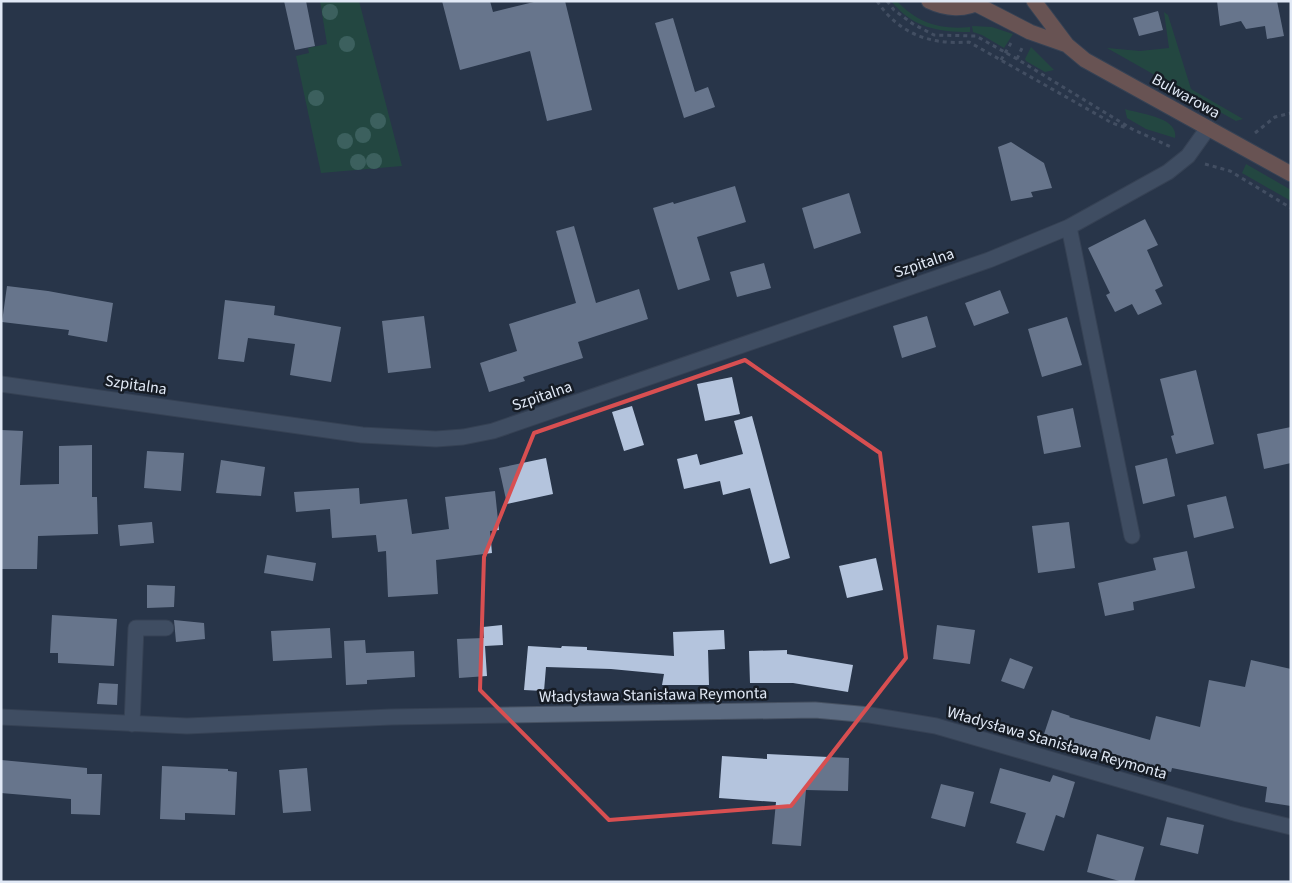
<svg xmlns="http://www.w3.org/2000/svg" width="1292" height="883" font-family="'Source Sans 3',sans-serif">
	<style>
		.green { fill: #1d5e39 }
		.building { fill: #b4c4dd }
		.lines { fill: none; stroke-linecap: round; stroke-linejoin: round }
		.minor-casing { stroke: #465162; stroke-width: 17 }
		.major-casing { stroke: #465162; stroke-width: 17 }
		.path { stroke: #636e80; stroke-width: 3; stroke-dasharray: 4 4; stroke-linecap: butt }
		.minor { stroke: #5c6b81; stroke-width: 15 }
		.major { stroke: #b77961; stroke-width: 15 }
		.tree { fill: #549578 }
		.marked { fill: none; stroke: #d84f51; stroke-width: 4; stroke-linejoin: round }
		.labels { text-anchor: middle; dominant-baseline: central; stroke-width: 5; stroke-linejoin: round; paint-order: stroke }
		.street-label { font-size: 16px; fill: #e1e9f6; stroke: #161c25 }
	</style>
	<rect width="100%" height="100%" fill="#283549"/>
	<path class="green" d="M320,1H359L402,166L321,173L296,56L309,53L308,48L327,44Z
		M891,1H897C917,23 941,30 970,27V32C938,32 913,28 891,1Z
		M1164,12L1168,15L1191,89L1243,119L1236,121L1107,48L1140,51L1169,48Z
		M972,26L992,27L1013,34L1004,48L982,35L973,32Z
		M1031,47L1054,70L1045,72L1026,61L1025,59Z
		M1125,109C1140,114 1179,117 1175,138L1146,129L1127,118Z
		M1246,164L1291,190V201L1242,173Z"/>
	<path class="building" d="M284,1H306L315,46L295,50Z
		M442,1H490L493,12L538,1H565L592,110L547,121L530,51L460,70Z
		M1217,1H1277L1284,36L1267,39L1265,26L1246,29L1241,21L1220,26Z
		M1158,11L1163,30L1139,36L1133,18Z
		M673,18L695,92L708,87L715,107L684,118L655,23Z
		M1011,142L1044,163L1052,188L1031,192L1033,197L1011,201L998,147Z
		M735,186L746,222L697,237L710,280L678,290L653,208L673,202L674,204Z
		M849,193L861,233L814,249L802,208Z
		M1145,219L1158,245L1147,250L1163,286L1155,290L1162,304L1138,315L1132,304L1115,312L1106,295L1110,293L1088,248Z
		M574,226L596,303L639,289L648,319L578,342L583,358L523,377L525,381L489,392L480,363L517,351L509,324L576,303L556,231Z
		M764,263L771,288L737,297L730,272Z
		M7,286L48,291L113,303L107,342L68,335L69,330L2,322Z
		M1000,290L1009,313L974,326L965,303Z
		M225,300L275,306L274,315L341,327L331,382L290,375L295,344L248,338L244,362L218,359Z
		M424,316L431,368L388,373L382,321Z
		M927,316L936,347L902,358L893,326Z
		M1067,317L1082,365L1042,377L1028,329Z
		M1196,370L1214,444L1176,454L1171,436L1174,435L1160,379Z
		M732,377L740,414L705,421L697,384Z
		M632,406L644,445L624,451L612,412Z
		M1073,408L1081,447L1044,454L1037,416Z
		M752,416L790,558L770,564L750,488L723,495L720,481L684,489L677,459L697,454L700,465L743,454L734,421Z
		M1291,427V463L1264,469L1257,434Z
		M1,430L23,431L20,485L59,484V446L92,445V497H97L98,534L38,536L37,569H1Z
		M147,451L184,453L181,491L144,488Z
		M546,458L553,494L507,504L499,468Z
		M1167,458L1175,496L1143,504L1135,466Z
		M221,460L265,467L261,496L216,493Z
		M359,488L360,504L407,499L412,534L449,529L445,497L495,491L499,530L490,531L492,553L436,560L438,594L388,597L386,551L378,552L376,535L332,538L330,509L296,512L294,492Z
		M1226,496L1234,528L1194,538L1187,505Z
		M152,522L154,543L120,546L118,525Z
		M1069,522L1075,568L1038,573L1032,526Z
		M1187,551L1195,588L1133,602L1134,610L1105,616L1098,583L1156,570L1153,558Z
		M267,555L316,563L313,581L264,573Z
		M876,558L883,590L847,598L839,566Z
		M147,585L175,586L174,607L147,608Z
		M52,615L117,619L114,666L58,663V653H50Z
		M174,620L204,623L205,639L176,642Z
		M502,625L503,645L485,646L487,676L459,678L457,639L484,638L483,627Z
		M937,625L975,630L970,664L933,659Z
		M330,628L332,658L273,661L271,631Z
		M724,630L725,649L708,650L709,685H662L664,674L611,669L546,667L544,691L524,690L528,646L561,648L562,646L587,647V650L674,656L673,632Z
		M365,640L366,653L414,651L415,677L367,680V684L346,685L344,641Z
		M787,650V654L853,665L848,692L793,683H750L749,651Z
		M1010,658L1033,667L1024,689L1001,681Z
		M1251,660L1291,669V806L1265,802L1267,787L1172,768L1171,772L1043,737L1052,710L1070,716L1069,717L1150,740L1156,716L1200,727L1209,680L1245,687Z
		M99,683L118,684L117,705L97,704Z
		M767,754L849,758L848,791L806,790L801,846L772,844L776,802L719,798L722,756L767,759Z
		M1,760L87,768V774H102L100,815L71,814V799L1,793Z
		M162,766L228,769V771L237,772L235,815L185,813V820L160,819Z
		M307,768L311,811L283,813L279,770Z
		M1000,768L1050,782L1053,775L1075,782L1064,818L1056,815L1044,851L1016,843L1026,813L990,803Z
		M941,784L974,792L965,827L931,818Z
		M1167,817L1204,825L1198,854L1160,845Z
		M1097,834L1144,847L1134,882H1123L1087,872Z"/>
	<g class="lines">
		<g class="minor-casing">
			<path id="minor" d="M1069,227L1132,536
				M1,384L362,435L436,439L463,437L493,431L989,260L1069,227L1168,172L1188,156L1208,128
				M1,717L187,726L391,717L815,710L870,715L936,726L1238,814L1291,827
				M132,724L136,628H166"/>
		</g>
		<g class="major-casing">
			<path id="major" d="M929,1C946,9 965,11 981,1
				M1034,1L1067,45L1085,60L1291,174
				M976,4L1030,32L1067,45"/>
		</g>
		<path class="path" d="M877,1C899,34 930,45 969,42L1112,123L1127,128
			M887,1L894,10L913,24L934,35L976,36L1017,59L1132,129L1171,147
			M1017,59L1022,48
			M1001,60L1011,43
			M1255,133L1275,117L1291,113
			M1205,164L1230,171L1291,208"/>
		<use href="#minor" class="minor"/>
		<use href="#major" class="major"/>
	</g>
	<g class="tree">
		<circle cx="330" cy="12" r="8"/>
		<circle cx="347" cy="44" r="8"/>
		<circle cx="316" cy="98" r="8"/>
		<circle cx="378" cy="121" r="8"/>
		<circle cx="363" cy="135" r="8"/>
		<circle cx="345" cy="141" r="8"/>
		<circle cx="374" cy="161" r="8"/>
		<circle cx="358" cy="162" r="8"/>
	</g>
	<path d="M0 0H1292V883H0ZM745,360L880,453L906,658L791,806L609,820L480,690L484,557L534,433Z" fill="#283549" fill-opacity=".55" fill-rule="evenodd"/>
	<path class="marked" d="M745,360L880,453L906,658L791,806L609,820L480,690L484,557L534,433Z"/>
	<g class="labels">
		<g class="street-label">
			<text transform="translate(1186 96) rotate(29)">Bulwarowa</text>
			<text transform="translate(924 263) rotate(-19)">Szpitalna</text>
			<text transform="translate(136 385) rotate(8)">Szpitalna</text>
			<text transform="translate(542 396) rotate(-19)">Szpitalna</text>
			<text transform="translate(653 695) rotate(-1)">Władysława Stanisława Reymonta</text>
			<text transform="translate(1057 743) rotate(16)">Władysława Stanisława Reymonta</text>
		</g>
	</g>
	<rect width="1292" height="883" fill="none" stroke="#e1e9f6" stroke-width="5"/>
</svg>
